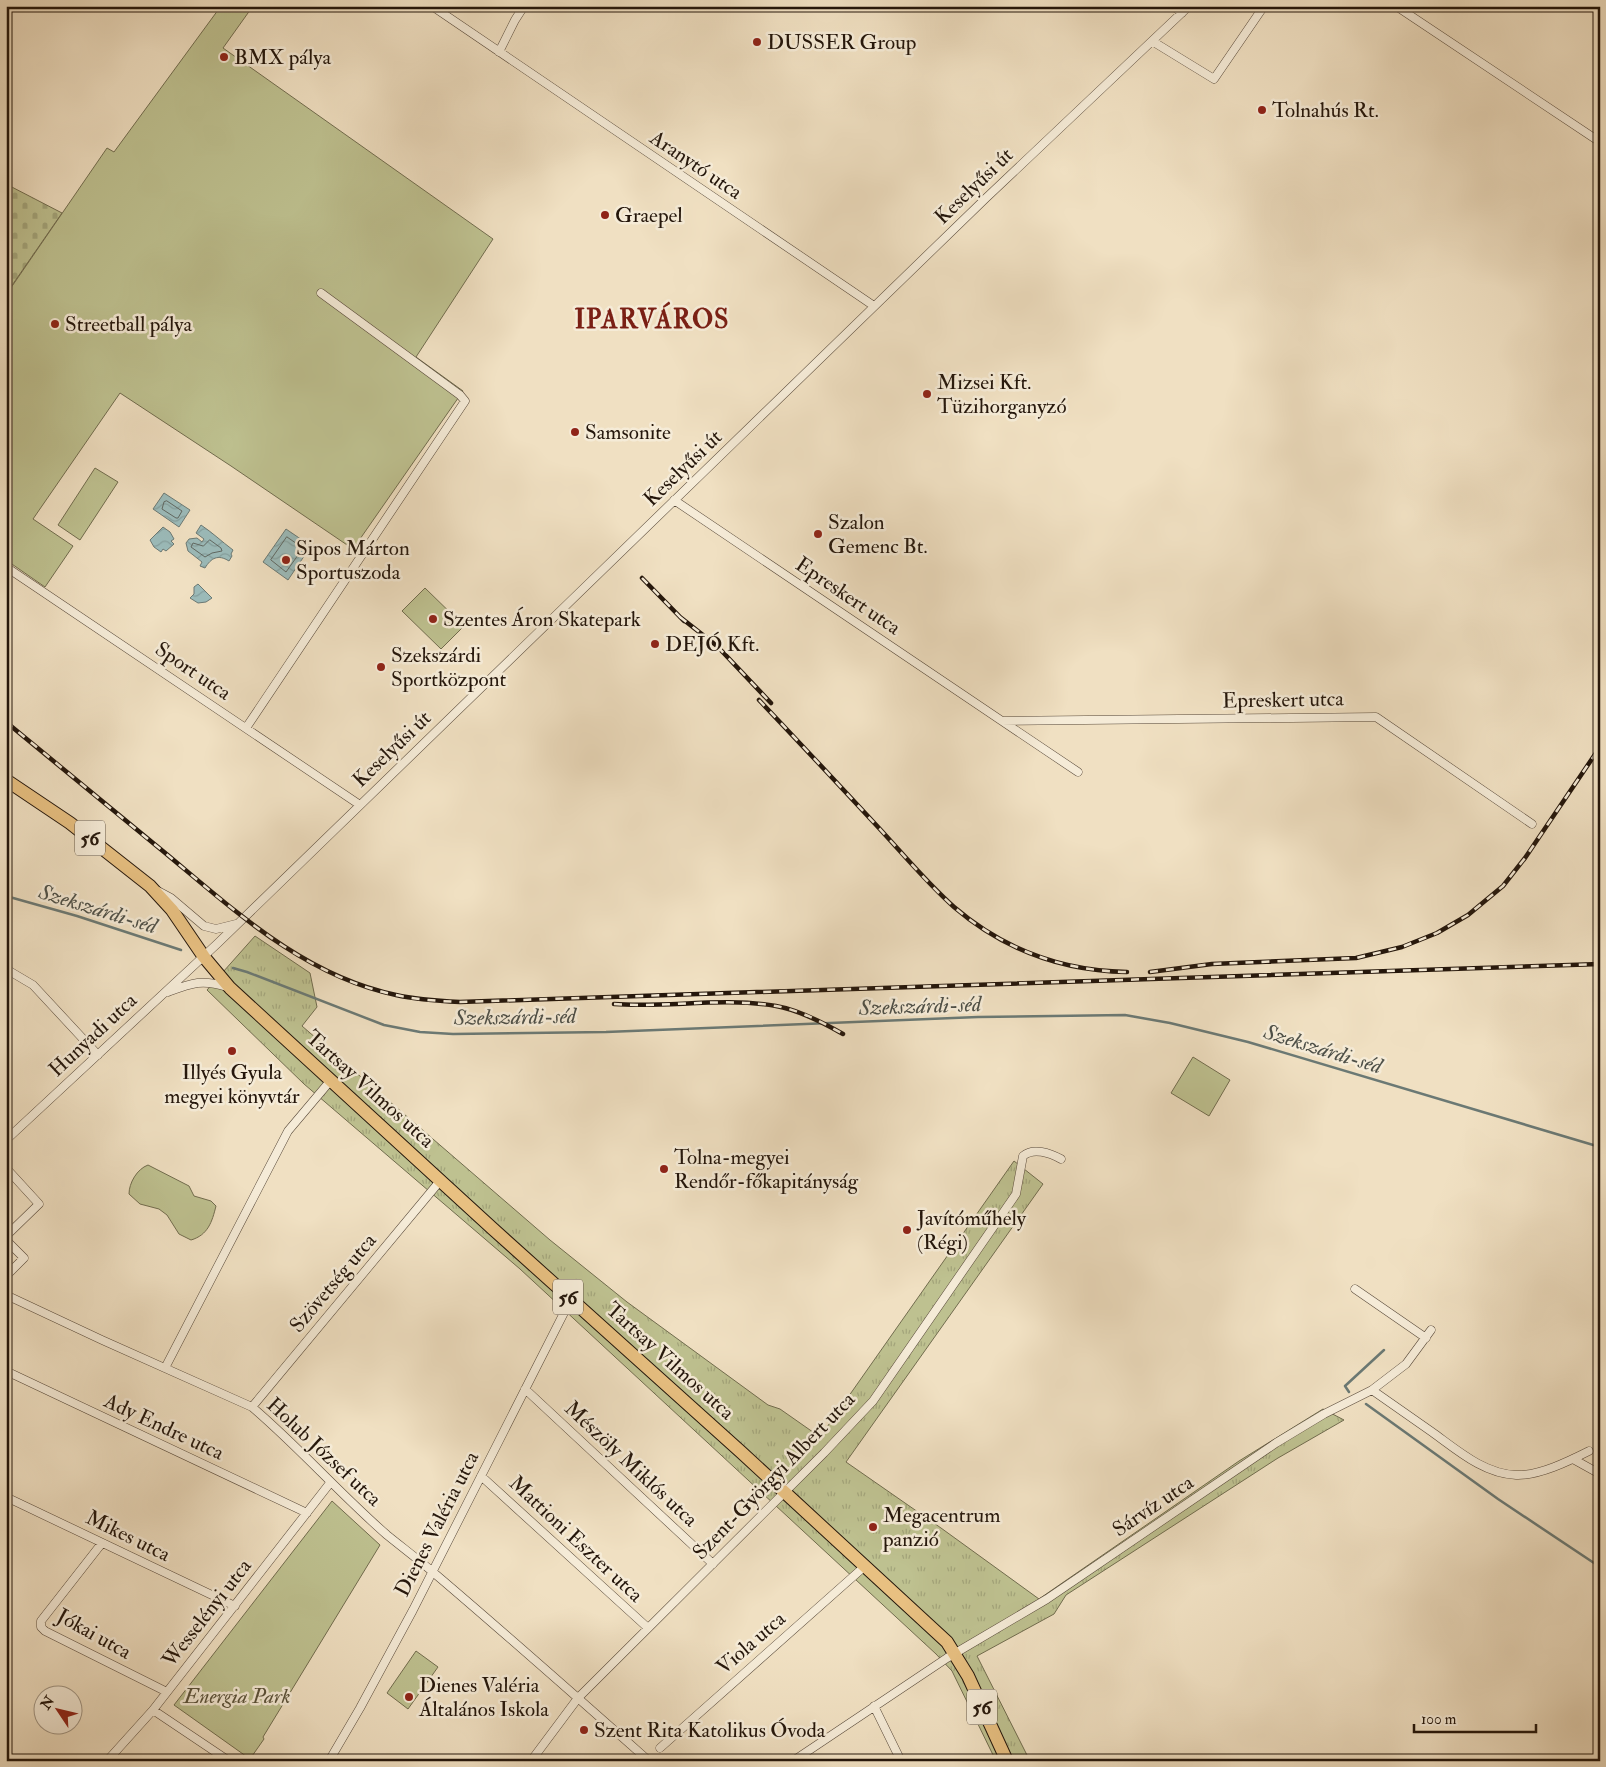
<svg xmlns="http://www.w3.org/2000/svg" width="1606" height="1767" font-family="'IM FELL Double Pica',serif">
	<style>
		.grass { fill: url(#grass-tufts); stroke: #716c4e }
		.cemetery { fill: url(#cemetery-stones); stroke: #716c4e }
		.park { fill: #bec190; stroke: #716c4e }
		.water { fill: url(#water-waves); stroke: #6b7974 }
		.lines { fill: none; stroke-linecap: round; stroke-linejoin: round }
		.shore { stroke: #606862; stroke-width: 1 }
		.stream { stroke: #6b7974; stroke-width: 2.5 }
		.street-casing { stroke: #574839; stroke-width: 9 }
		.primary-casing { stroke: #24160b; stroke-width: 14 }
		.street { stroke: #f5ebd7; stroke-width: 8 }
		.primary { stroke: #e8c081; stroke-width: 12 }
		.rail-casing { stroke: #24160b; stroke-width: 4.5 }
		.rail { stroke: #f5ebd7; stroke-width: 2.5; stroke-dasharray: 8; stroke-linecap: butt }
		.poi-dot { fill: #8f2418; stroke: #f5ebd7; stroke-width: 2 }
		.labels { text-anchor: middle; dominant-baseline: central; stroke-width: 5; stroke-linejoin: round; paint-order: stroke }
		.shield { fill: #f5ebd7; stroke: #635648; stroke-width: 1 }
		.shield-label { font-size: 20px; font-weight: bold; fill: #24160b }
		.poi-label { font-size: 21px; fill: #24160b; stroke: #f5ebd7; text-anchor: start }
		.street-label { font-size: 21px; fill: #24160b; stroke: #f5ebd7 }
		.park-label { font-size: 21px; font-style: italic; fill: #5a523a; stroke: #f5ebd7 }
		.water-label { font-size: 22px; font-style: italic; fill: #4e5048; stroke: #f5ebd7 }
		.district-label { font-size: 26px; font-weight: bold; letter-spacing: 1px; fill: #7a1f14; stroke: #f5ebd7 }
	</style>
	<defs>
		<pattern id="grass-tufts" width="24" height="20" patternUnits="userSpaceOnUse" patternTransform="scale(1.25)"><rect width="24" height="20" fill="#bec190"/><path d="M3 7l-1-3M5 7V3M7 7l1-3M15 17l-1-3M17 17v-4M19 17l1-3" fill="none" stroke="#a3a57b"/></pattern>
		<pattern id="cemetery-stones" width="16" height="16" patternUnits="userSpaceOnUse" patternTransform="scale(1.25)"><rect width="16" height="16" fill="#bec190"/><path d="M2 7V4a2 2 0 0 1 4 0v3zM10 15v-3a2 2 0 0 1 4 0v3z" fill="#a3a57b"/></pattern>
		<pattern id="water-waves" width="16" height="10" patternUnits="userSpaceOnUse" patternTransform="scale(1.25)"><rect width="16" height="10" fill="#9bbbba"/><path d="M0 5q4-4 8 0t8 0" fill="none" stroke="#85a09f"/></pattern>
	</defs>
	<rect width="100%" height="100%" fill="#f0e0c2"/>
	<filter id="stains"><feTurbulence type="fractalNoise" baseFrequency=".004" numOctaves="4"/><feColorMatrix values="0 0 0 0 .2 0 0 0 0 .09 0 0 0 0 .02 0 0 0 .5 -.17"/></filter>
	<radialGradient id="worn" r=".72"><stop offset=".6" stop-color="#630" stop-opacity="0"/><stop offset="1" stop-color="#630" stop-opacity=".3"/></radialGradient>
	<path class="grass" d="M255,936L310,973L317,1007L302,1026L550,1240L627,1302L768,1405L780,1409L820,1437L1014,1161L1043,1184L846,1462L941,1528L1039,1599L1239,1461L1323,1409L1344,1420L1278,1458L1066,1595L1054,1614L977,1656L1030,1761H996L952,1671L936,1654L520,1269L304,1084L207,990Z"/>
	<path class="cemetery" d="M6,184L62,213L6,294Z"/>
	<path class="park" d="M221,6H253L223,48L493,239L416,357L463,391L353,549L231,466L120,393L33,519L73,546L45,587L6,560V295L107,148L114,152Z
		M95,468L118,482L80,540L58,525Z
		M425,588L464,626L441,649L402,611Z
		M1193,1057L1230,1080L1209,1116L1171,1093Z
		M148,1165L189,1186L194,1196L211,1201L216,1206C212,1222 208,1235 191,1240L179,1234L167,1215L159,1209L140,1204L129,1194C129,1183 137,1169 148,1165Z
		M332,1501L380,1545L263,1737L264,1739L250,1759L174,1705Z
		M416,1651L438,1667L408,1709L387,1693Z"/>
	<path class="water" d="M164,493L190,510L179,527L153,509Z
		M201,525C213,533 221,541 233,550L231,554L232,556L229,561C218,554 211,558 205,568L200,566L202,562L188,551L186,543L189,539L197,538L202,542L204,539L196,533Z
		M163,527L170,532L174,539L171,541L174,544L166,551L163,549L161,552L154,547L150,540Z
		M286,529L311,546L288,580L263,562Z
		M198,584L212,598L206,602L198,603L190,598L194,594V587Z"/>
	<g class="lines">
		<path class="shore" d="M167,501L182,511L178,518H176L162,509L164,502Z
			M287,537L303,548L286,572L271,560Z
			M210,540L221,548L222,551L212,553L205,557L191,547L193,543L203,546Z"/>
		<path class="stream" d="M6,896L77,916L181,950
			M233,968L247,972L384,1025L420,1032L453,1034L606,1032L978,1017L1125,1015L1170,1023L1248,1042L1600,1147
			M1349,1392L1345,1386L1384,1350
			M1366,1404L1498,1499L1600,1567"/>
		<g class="street-casing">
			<path id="street" d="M432,6L874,306
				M1173,6L1182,13
				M1396,6L1600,142
				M1152,41L1214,79L1264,6
				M499,52L515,20L524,6
				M674,500L1002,721L1376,717L1532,824
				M6,567L360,805
				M1002,721L1078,772
				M246,728L465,401L460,395L321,293
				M158,891L171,898L204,926L216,929L236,924
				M6,969L33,985L98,1055
				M168,992C192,983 202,979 227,987
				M6,1140L218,943L986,198L1189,6
				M6,1168L39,1204L6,1236
				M6,1240L24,1258L6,1276
				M1355,1289L1426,1338
				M6,1295L102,1340L252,1407C299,1447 340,1494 387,1535C403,1548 419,1560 434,1573C507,1635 578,1698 649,1761
				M165,1368L288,1131L331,1080
				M6,1371L307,1513
				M525,1389L713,1564
				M1372,1390C1392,1404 1412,1418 1432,1432C1457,1450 1484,1474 1516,1475C1539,1476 1569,1461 1589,1451
				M252,1407L440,1181
				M1573,1459L1600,1474
				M481,1476L648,1628
				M6,1497L235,1606
				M102,1543L41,1621V1627L45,1631L167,1692
				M874,1706L901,1761
				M153,1710L229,1761
				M660,1748L865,1566
				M107,1761L153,1710L330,1483
				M329,1761L360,1708L413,1610L571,1299
				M531,1761L578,1698L824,1453L873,1401L1016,1194L1023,1156C1033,1147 1050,1153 1061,1159
				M793,1761L947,1658L1047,1599L1276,1443L1324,1414L1372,1390L1406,1364L1431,1330"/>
		</g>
		<g class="primary-casing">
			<path id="primary" d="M6,780L70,823L150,886L172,910L204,957L230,988L493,1229L741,1452L947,1642L968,1676L1007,1761"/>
		</g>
		<use href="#street" class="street"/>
		<use href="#primary" class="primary"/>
		<g class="rail-casing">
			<path id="rail" d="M642,578L684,621
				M680,617L717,646L771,703
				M759,700C799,742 839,785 878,827C903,854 927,883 954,907C1003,949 1062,971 1127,972
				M6,722C59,765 111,809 164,852C234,910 304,976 396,995C418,1000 439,1001 460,1002L1600,964
				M1150,972L1212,964L1356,958L1402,947L1437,933L1468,915L1503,886L1525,858L1600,747
				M614,1004C667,1008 722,997 776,1006C799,1010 822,1022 843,1034"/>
		</g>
		<use href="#rail" class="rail"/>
	</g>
	<g class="poi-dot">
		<circle cx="757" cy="42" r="5"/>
		<circle cx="224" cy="57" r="5"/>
		<circle cx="1262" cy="110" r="5"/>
		<circle cx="605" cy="215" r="5"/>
		<circle cx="55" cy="324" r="5"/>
		<circle cx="927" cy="394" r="5"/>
		<circle cx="575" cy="432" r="5"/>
		<circle cx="818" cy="534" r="5"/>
		<circle cx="286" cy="560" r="5"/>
		<circle cx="433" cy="619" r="5"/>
		<circle cx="655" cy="644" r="5"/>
		<circle cx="381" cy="667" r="5"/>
		<circle cx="232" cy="1051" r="5"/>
		<circle cx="664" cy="1169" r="5"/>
		<circle cx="907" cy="1230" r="5"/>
		<circle cx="873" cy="1527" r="5"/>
		<circle cx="409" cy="1697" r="5"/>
		<circle cx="584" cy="1730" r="5"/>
	</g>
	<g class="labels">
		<g class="shield">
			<rect x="75" y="820.5" width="30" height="35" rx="4"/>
			<rect x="553" y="1279.5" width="30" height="35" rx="4"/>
			<rect x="967" y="1689.5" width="30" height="35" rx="4"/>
		</g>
		<g class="shield-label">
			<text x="90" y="838">56</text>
			<text x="568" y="1297">56</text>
			<text x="982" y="1707">56</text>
		</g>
		<g class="poi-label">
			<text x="767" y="42">DUSSER Group</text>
			<text x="234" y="57">BMX pálya</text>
			<text x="1272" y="110">Tolnahús Rt.</text>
			<text x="615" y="215">Graepel</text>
			<text x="65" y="324">Streetball pálya</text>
			<text x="937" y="382">Mizsei Kft.<tspan x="937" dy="24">Tüzihorganyzó</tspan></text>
			<text x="585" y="432">Samsonite</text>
			<text x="828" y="522">Szalon<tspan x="828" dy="24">Gemenc Bt.</tspan></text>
			<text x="296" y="548">Sipos Márton<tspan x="296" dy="24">Sportuszoda</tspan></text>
			<text x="443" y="619">Szentes Áron Skatepark</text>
			<text x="665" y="644">DEJÓ Kft.</text>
			<text x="391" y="655">Szekszárdi<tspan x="391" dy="24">Sportközpont</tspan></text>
			<text x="232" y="1072" text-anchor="middle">Illyés Gyula<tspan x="232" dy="24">megyei könyvtár</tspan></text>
			<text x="674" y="1157">Tolna-megyei<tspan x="674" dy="24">Rendőr-főkapitányság</tspan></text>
			<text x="917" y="1218">Javítóműhely<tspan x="917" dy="24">(Régi)</tspan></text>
			<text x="883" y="1515">Megacentrum<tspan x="883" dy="24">panzió</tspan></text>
			<text x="419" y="1685">Dienes Valéria<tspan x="419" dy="24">Általános Iskola</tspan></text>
			<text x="594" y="1730">Szent Rita Katolikus Óvoda</text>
		</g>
		<g class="street-label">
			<text transform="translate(696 165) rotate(34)">Aranytó utca</text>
			<text transform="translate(974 186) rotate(-44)">Keselyűsi út</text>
			<text transform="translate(683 468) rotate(-44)">Keselyűsi út</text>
			<text transform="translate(848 596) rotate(34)">Epreskert utca</text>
			<text transform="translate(193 671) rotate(34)">Sport utca</text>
			<text transform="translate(1283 700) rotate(-1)">Epreskert utca</text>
			<text transform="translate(392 749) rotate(-44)">Keselyűsi út</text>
			<text transform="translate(93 1035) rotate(-43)">Hunyadi utca</text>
			<text transform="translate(370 1089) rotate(42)">Tartsay Vilmos utca</text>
			<text transform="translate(333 1283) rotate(-50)">Szövetség utca</text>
			<text transform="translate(670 1361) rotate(42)">Tartsay Vilmos utca</text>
			<text transform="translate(164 1427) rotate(25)">Ady Endre utca</text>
			<text transform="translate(324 1452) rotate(43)">Holub József utca</text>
			<text transform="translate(631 1464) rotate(43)">Mészöly Miklós utca</text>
			<text transform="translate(774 1476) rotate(-46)">Szent-Györgyi Albert utca</text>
			<text transform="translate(1153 1506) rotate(-34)">Sárvíz utca</text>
			<text transform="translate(437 1524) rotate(-63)">Dienes Valéria utca</text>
			<text transform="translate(128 1536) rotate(26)">Mikes utca</text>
			<text transform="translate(576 1539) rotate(43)">Mattioni Eszter utca</text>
			<text transform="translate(207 1613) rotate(-52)">Wesselényi utca</text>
			<text transform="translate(94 1634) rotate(29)">Jókai utca</text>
			<text transform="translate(751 1643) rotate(-41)">Viola utca</text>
		</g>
		<g class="park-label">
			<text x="237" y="1696">Energia Park</text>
		</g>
		<g class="water-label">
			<text transform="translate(98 909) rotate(17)">Szekszárdi-séd</text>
			<text transform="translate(920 1006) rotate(-2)">Szekszárdi-séd</text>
			<text transform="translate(515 1017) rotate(-1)">Szekszárdi-séd</text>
			<text transform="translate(1323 1049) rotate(17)">Szekszárdi-séd</text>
		</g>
		<g class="district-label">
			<text x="652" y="320">IPARVÁROS</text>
		</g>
	</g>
	<rect width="1606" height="1767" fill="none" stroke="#f0e0c2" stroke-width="25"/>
	<rect x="8" y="8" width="1591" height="1752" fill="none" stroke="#24160b" stroke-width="2.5"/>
	<rect x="12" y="12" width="1581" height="1742" fill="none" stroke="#24160b"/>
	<g transform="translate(58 1710) rotate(305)"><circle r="24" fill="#f5ebd7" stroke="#a19685"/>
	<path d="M0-4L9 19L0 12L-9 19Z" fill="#8f2418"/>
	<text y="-8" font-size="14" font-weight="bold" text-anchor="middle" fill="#24160b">N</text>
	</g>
	<path d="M1414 1724v8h122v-8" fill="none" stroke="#24160b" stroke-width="2.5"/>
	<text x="1421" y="1724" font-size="15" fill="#24160b" stroke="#f5ebd7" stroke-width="4" paint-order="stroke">100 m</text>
	<rect width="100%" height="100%" filter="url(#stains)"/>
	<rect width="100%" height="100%" fill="url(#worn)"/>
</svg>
